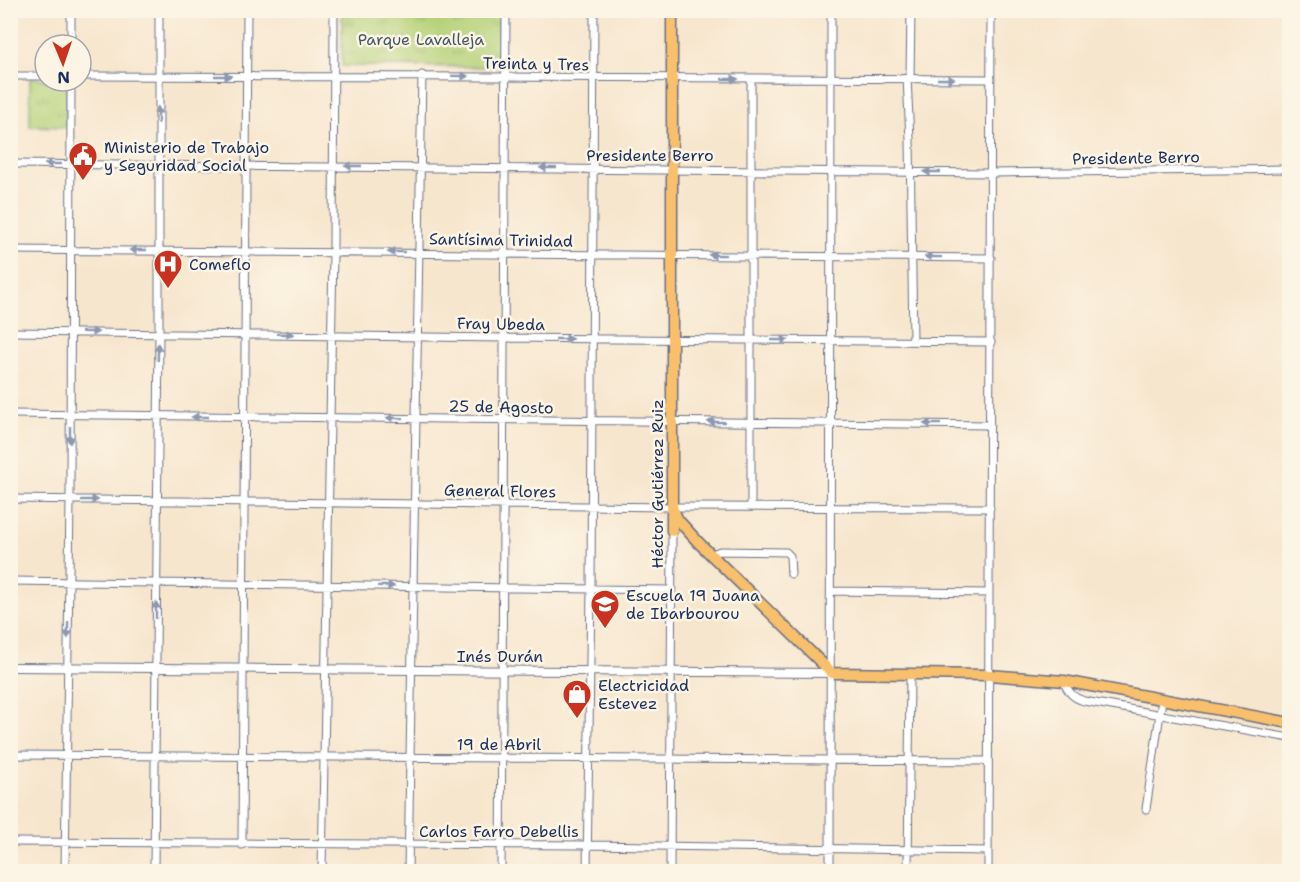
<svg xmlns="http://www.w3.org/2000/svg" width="1300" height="882" font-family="'Shantell Sans',sans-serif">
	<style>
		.grass { fill: url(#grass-tufts); stroke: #68806c; stroke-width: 1.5 }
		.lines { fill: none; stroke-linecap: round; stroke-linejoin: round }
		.minor-casing { stroke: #686f85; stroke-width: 9 }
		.tertiary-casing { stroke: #686f85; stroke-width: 10 }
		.trunk-casing { stroke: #686f85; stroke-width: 13 }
		.minor { stroke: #fff; stroke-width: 7 }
		.tertiary { stroke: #fff; stroke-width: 8 }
		.trunk { stroke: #f8bf6c; stroke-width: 10 }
		.oneway { fill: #8d97ae }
		.labels { text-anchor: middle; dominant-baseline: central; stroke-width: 5; stroke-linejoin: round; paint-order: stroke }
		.park-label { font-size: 16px; fill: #425865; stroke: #fcf5e5 }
		.street-label { font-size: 16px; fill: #1b2f5e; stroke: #fcf5e5 }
		.poi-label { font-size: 16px; fill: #1b2f5e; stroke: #fcf5e5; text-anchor: start }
	</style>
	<defs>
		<pattern id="grass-tufts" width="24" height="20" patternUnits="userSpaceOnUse" patternTransform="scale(1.5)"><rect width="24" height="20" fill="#b5d279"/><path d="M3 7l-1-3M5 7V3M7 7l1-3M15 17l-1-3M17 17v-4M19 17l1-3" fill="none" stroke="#9bb56b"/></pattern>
	</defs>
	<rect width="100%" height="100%" fill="#fcf5e5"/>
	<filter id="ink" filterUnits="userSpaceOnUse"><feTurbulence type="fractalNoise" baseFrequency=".0167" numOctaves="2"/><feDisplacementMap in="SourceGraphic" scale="12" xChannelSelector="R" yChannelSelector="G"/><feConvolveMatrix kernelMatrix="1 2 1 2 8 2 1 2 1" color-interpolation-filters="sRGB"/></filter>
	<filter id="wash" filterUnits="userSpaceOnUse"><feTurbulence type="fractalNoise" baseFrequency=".008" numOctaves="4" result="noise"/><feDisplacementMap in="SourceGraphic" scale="24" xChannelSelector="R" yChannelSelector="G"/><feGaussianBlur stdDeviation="1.35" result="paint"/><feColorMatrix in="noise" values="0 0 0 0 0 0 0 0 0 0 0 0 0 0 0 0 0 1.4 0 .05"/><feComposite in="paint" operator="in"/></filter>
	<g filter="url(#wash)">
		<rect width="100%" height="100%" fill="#f7e6ce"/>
		<path class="grass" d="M342,11H500L499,67L342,66Z
			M30,78L45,79V81H67V127L30,126Z"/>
	</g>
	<g filter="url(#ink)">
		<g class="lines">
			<g class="minor-casing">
				<path id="minor" d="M71,45V10
					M10,76H45
					M81,76C384,77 688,77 991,79
					M907,78L910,139L913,341
					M910,78L911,10
					M751,79V507
					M10,164L991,173L1290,169
					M10,250L991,258
					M10,332L505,338L991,342
					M10,414L990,425
					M10,499L672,507L990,508
					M712,554L720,551L786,552L790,556L791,574
					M10,581L671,590
					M831,591L989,593
					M1064,681C1067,692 1073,698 1084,701L1290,738
					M10,755L988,761
					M1146,809L1162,700
					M10,842L587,845L988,851
					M242,845L247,10
					M65,872L70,500L71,81
					M154,872L159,333V10
					M322,872L333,252L334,10
					M408,872L422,75
					M501,872L506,10
					M587,872L591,589L594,10
					M670,872L672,531
					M830,872L831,10
					M908,872L910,674
					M988,872L991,10"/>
			</g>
			<g class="tertiary-casing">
				<path id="tertiary" d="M10,667L832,673"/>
			</g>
			<g class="trunk-casing">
				<path id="trunk" d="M672,10V531
					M672,507L678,520L699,543L832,673L989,675L1064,681L1290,723"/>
			</g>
			<use href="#minor" class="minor"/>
			<use href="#tertiary" class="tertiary"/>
			<use href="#trunk" class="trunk"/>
		</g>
		<defs><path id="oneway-solid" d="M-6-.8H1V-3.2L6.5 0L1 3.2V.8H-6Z" transform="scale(1.5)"/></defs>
		<g class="oneway">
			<use href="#oneway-solid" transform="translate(223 76)"/>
			<use href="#oneway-solid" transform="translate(460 76) rotate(1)"/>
			<use href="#oneway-solid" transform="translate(730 79)"/>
			<use href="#oneway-solid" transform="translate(946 79)"/>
			<use href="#oneway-solid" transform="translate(158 115) rotate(-91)"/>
			<use href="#oneway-solid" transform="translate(53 164) rotate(-180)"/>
			<use href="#oneway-solid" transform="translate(353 166) rotate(-180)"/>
			<use href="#oneway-solid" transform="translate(548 168) rotate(-179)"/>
			<use href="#oneway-solid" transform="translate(932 172) rotate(-180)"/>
			<use href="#oneway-solid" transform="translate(138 250) rotate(-180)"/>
			<use href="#oneway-solid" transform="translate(396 252) rotate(-180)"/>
			<use href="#oneway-solid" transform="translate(717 255) rotate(-179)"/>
			<use href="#oneway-solid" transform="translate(933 257) rotate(-179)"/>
			<use href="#oneway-solid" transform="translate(90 332) rotate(1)"/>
			<use href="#oneway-solid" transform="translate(285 334) rotate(1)"/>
			<use href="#oneway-solid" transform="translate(564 339)"/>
			<use href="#oneway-solid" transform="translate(780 340)"/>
			<use href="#oneway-solid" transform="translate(158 352) rotate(-89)"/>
			<use href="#oneway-solid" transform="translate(200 417) rotate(-180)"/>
			<use href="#oneway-solid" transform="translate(395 418) rotate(-179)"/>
			<use href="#oneway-solid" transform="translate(716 422) rotate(-179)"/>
			<use href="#oneway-solid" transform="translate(932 424) rotate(-179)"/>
			<use href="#oneway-solid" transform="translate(70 435) rotate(90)"/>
			<use href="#oneway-solid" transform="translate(90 500)"/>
			<use href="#oneway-solid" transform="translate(386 586) rotate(1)"/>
			<use href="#oneway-solid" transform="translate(156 610) rotate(-90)"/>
			<use href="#oneway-solid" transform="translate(68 630) rotate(91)"/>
		</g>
	</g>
	<defs>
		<g id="civic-pin" transform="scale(1.5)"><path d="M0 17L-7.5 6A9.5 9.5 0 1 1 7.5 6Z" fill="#c8321e" stroke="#fcf5e5"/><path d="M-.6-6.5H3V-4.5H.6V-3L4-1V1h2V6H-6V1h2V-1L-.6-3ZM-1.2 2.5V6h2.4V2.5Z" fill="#fff"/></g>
		<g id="hospital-pin" transform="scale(1.5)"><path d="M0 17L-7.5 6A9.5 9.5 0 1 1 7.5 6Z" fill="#c8321e" stroke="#fcf5e5"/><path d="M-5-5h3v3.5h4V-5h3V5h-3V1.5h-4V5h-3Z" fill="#fff"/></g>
		<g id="school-pin" transform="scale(1.5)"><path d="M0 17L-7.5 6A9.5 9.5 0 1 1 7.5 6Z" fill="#c8321e" stroke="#fcf5e5"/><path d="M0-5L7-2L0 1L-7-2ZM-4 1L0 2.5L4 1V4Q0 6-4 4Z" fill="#fff"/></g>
		<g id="shop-pin" transform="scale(1.5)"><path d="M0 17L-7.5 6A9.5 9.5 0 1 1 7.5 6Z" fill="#c8321e" stroke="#fcf5e5"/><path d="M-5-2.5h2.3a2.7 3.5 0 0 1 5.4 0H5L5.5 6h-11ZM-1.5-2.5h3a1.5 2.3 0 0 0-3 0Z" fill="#fff"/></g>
	</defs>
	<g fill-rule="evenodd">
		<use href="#civic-pin" x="83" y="156"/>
		<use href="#hospital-pin" x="168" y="264"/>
		<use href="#school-pin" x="605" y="604"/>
		<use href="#shop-pin" x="577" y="694"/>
	</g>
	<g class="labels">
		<g class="park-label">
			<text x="421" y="39">Parque Lavalleja</text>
		</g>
		<g class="street-label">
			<text transform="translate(536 64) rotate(1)">Treinta y Tres</text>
			<text x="650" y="155">Presidente Berro</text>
			<text transform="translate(1136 158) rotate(-1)">Presidente Berro</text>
			<text transform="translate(501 240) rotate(1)">Santísima Trinidad</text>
			<text transform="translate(501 324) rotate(1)">Fray Ubeda</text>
			<text transform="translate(501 407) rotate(1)">25 de Agosto</text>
			<text transform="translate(657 484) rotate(-90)">Héctor Gutiérrez Ruiz</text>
			<text transform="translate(500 491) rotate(1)">General Flores</text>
			<text x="500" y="656">Inés Durán</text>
			<text x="499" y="744">19 de Abril</text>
			<text x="499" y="831">Carlos Farro Debellis</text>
		</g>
		<g class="poi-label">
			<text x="104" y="147">Ministerio de Trabajo<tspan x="104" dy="18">y Seguridad Social</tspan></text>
			<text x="189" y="264">Comeflo</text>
			<text x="626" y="595">Escuela 19 Juana<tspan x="626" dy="18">de Ibarbourou</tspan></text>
			<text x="598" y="685">Electricidad<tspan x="598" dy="18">Estevez</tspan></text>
		</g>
	</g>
	<rect width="1300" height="882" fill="none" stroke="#fcf5e5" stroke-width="36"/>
	<g transform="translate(63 63) rotate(178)"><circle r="28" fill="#fcf5e5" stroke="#a2a6af" stroke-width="1.5"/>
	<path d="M0-4.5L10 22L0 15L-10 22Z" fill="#c8321e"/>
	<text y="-9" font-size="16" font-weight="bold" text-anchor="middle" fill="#1b2f5e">N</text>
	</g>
</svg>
